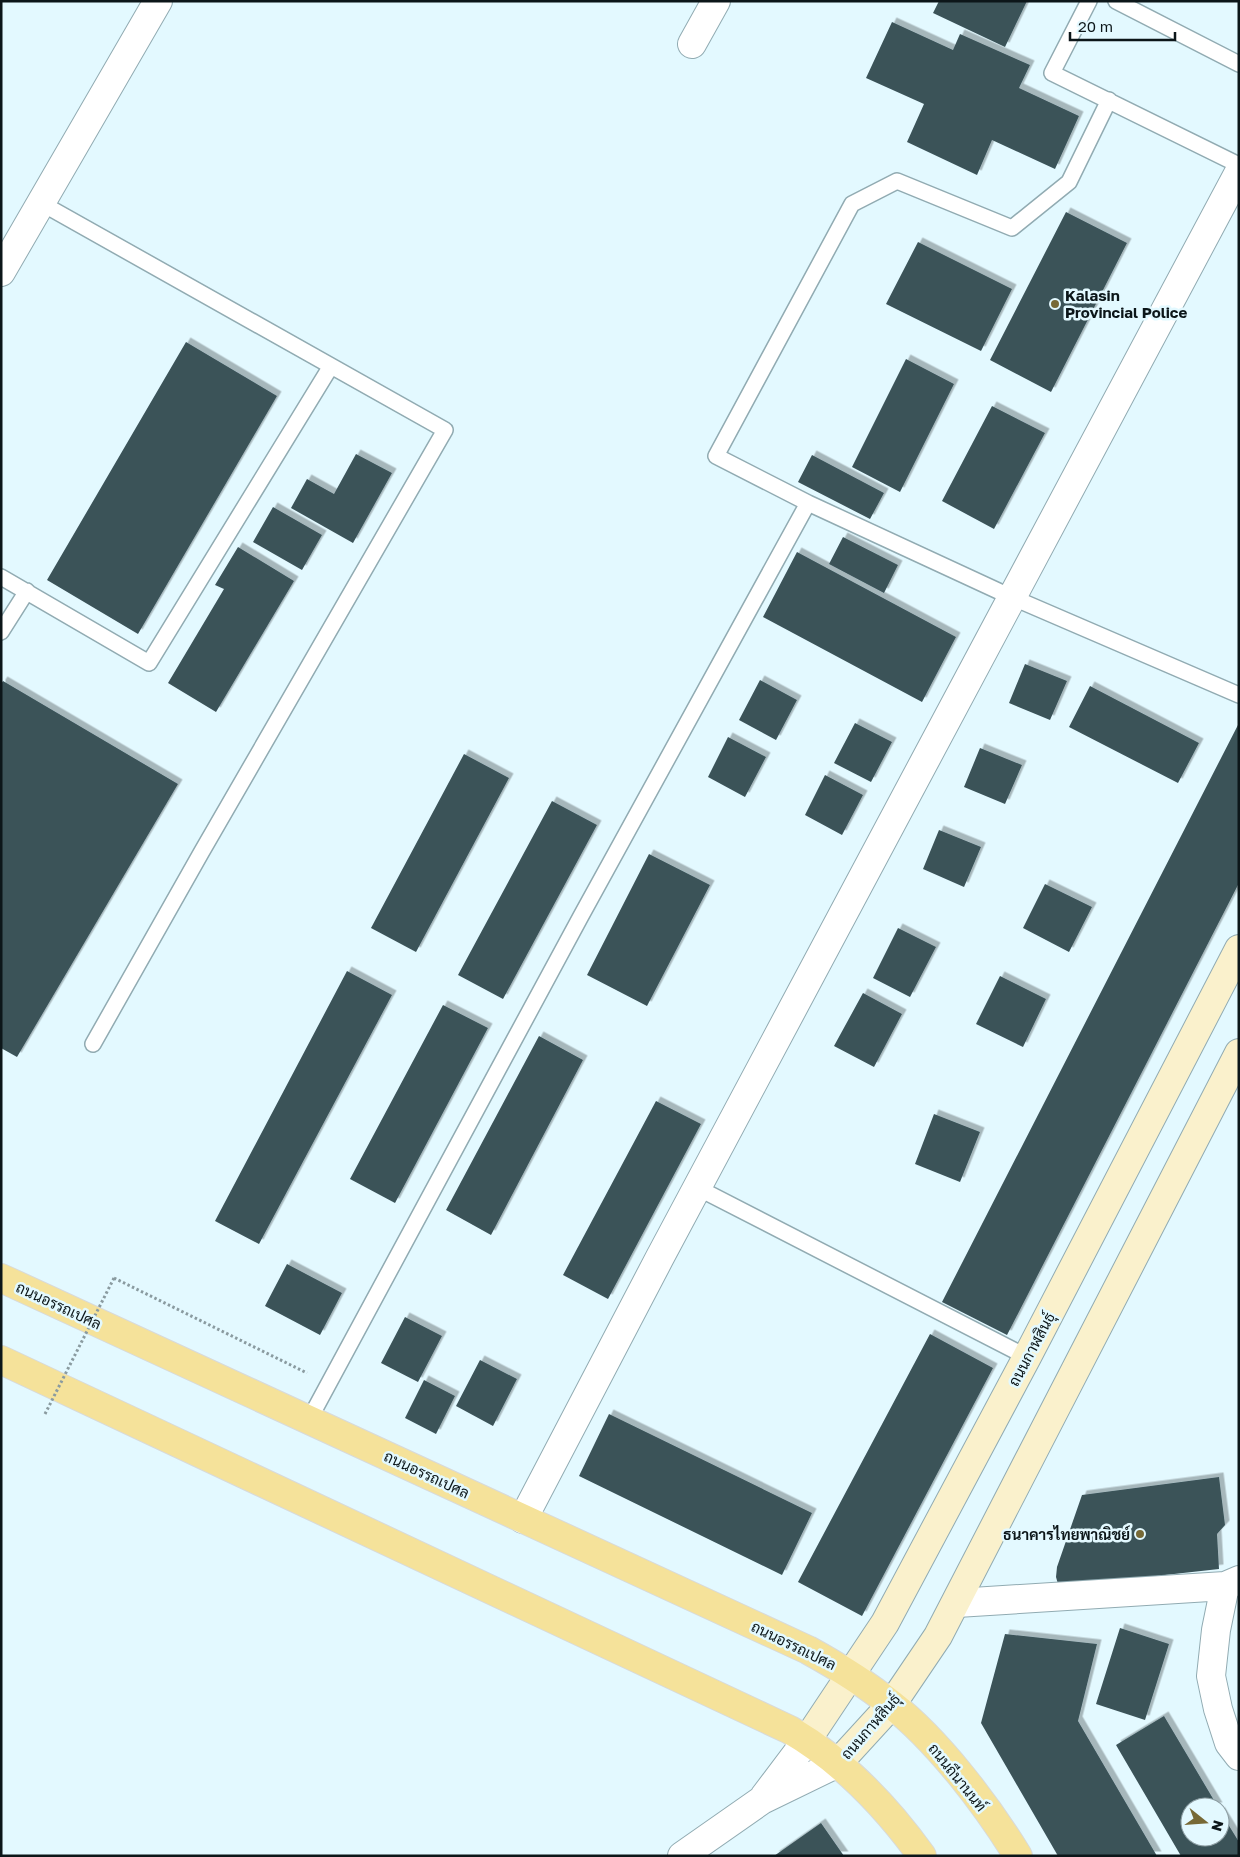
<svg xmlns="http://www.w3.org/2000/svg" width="1240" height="1857" font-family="'Golos Text',Sarabun,sans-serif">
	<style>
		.building { fill: #3b5359; filter: url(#shadow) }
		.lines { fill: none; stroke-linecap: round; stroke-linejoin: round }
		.service-casing { stroke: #91abb2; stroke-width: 18 }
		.minor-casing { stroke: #91abb2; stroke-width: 30 }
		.tertiary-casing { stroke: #91abb2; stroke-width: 30 }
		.secondary-casing { stroke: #91abb2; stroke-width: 30 }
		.primary-casing { stroke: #d8dada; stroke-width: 30 }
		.path { stroke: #8a9ba0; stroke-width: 3; stroke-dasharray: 2.5 2.5; stroke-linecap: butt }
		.service { stroke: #fff; stroke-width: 15 }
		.minor { stroke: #fff; stroke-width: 28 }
		.tertiary { stroke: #fff; stroke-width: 28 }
		.secondary { stroke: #faf1cc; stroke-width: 28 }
		.primary { stroke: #f5e29a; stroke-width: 28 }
		.path-bridge { stroke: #8a9ba0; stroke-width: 3; stroke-dasharray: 2.5 2.5; stroke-linecap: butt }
		.poi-dot { fill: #776936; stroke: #e3f9ff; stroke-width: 2 }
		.labels { text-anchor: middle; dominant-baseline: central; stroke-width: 5; stroke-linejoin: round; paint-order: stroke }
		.poi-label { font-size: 15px; font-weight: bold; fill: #0c1619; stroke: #e3f9ff; text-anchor: start }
		.street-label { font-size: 15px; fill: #0c1619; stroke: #e3f9ff }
	</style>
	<defs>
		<filter id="shadow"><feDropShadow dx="4.5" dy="-4.5" stdDeviation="0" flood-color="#0004"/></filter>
	</defs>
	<rect width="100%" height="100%" fill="#e3f9ff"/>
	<path class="building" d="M939,1H1027L1005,47L933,13Z
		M892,22L953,50L960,34L1030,65L1019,88L1079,116L1055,169L992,140L977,175L907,142L924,104L866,78Z
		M1066,212L1127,243L1051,392L990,360Z
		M918,242L1012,289L981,351L886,304Z
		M186,342L277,396L138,634L47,580Z
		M906,359L954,384L900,492L852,467Z
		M992,406L1045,433L994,529L942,501Z
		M356,454L392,473L353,543L291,508L307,479L334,494Z
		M812,455L884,493L870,519L798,482Z
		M273,507L322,535L302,570L253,542Z
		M843,537L898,565L884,593L829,564Z
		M238,547L294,581L216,712L168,683L224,589L215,585Z
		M797,552L956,637L922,702L763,617Z
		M1025,664L1067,681L1050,720L1009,703Z
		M760,680L797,700L776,740L739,720Z
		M3,681L178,784L17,1057L1,1048V684Z
		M1090,686L1199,743L1178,783L1069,727Z
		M855,723L892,742L871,782L834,763Z
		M1239,723V883L1007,1335L942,1302Z
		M728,737L766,757L745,797L708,777Z
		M980,748L1022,765L1005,804L964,787Z
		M464,754L509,778L416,952L371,928Z
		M825,775L863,795L842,835L805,815Z
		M552,801L597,825L503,999L458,975Z
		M939,830L981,847L964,887L923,869Z
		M649,854L710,885L647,1006L587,975Z
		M1045,884L1092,907L1069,952L1023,928Z
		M898,928L936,947L910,997L873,978Z
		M347,971L392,995L259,1244L215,1221Z
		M1000,976L1046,999L1023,1047L976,1024Z
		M863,993L902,1014L874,1067L834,1046Z
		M443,1005L488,1028L395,1203L350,1179Z
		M539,1036L583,1060L491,1235L446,1210Z
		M656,1101L701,1124L608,1299L563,1275Z
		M934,1114L980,1132L960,1182L915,1164Z
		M287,1264L342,1293L320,1335L265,1306Z
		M405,1317L442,1336L418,1382L381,1363Z
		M930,1334L993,1368L862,1616L798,1582Z
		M480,1360L517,1379L493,1426L456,1406Z
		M424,1380L455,1396L436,1434L405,1418Z
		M609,1414L812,1513L782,1575L579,1476Z
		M1219,1477L1225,1525L1217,1534L1219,1569L1066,1586L1058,1584L1056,1577L1057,1567L1082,1495Z
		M1120,1628L1169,1644L1145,1720L1096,1704Z
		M1005,1634L1097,1644L1078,1721L1157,1856H1058L981,1723Z
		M1164,1716L1218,1807H1190V1837H1220V1811L1239,1842V1856H1181L1116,1745Z
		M821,1823L844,1856H774Z"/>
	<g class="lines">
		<g class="service-casing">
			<path id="service" d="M1089,1L1052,73L1239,165
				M1116,1L1239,64
				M41,203L445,430L201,853L93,1044
				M808,503L716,456L852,204L897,181L1012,228L1069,182L1109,100
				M1,577L149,663L331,366
				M1,632L27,591
				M696,1187L1027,1357
				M309,1420L581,916L808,503L1009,596L1239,695"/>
		</g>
		<g class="minor-casing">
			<path id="minor" d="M692,44L716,1
				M1,272L158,1
				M523,1519C758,1068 997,619 1239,172
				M1239,1580L1225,1586L1216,1630L1211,1676L1218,1709L1229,1743L1239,1756
				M957,1603L1225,1586"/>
		</g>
		<g class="tertiary-casing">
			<path id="tertiary" d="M764,1797L807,1740
				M682,1856L762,1800L838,1763"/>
		</g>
		<g class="secondary-casing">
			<path id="secondary" d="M807,1740L885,1623L1027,1357L1239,949
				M838,1763L892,1704L938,1636L1239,1053"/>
		</g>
		<g class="primary-casing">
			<path id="primary" d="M1,1278L808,1650C837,1666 865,1683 891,1704C938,1741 986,1804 1018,1856
				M1,1360L790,1730C843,1761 886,1806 922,1856"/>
		</g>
		<path class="path" d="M114,1278L307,1373"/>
		<use href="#service" class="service"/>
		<use href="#minor" class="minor"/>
		<use href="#tertiary" class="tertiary"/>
		<use href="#secondary" class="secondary"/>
		<use href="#primary" class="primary"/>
		<path class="path-bridge" d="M45,1414L114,1278"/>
	</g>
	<g class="poi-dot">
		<circle cx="1055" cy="304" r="5"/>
		<circle cx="1140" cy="1534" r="5"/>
	</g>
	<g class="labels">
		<g class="poi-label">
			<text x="1065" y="295">Kalasin<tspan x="1065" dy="17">Provincial Police</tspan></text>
			<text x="1130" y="1534" text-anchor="end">ธนาคารไทยพาณิชย์</text>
		</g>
		<g class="street-label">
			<text transform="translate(59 1305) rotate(25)">ถนนอรรถเปศล</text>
			<text transform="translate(1031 1349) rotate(-62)">ถนนกาฬสินธุ์</text>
			<text transform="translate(427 1474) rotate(25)">ถนนอรรถเปศล</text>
			<text transform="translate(794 1645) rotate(26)">ถนนอรรถเปศล</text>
			<text transform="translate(870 1726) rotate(-49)">ถนนกาฬสินธุ์</text>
			<text transform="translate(958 1777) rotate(51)">ถนนถีนานนท์</text>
		</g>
	</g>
	<rect width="1240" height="1857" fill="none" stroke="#0c1619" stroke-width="5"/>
	<g transform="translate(1205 1822) rotate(107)"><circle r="24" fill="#e3f9ff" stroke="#8d9ea3"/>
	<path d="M0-4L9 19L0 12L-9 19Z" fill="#776936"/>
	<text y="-8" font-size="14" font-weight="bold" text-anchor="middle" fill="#0c1619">N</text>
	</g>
	<path d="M1070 32v8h105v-8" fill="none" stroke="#0c1619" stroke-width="2.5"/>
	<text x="1078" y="32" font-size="15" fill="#0c1619" stroke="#e3f9ff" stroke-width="4" paint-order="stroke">20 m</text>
</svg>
